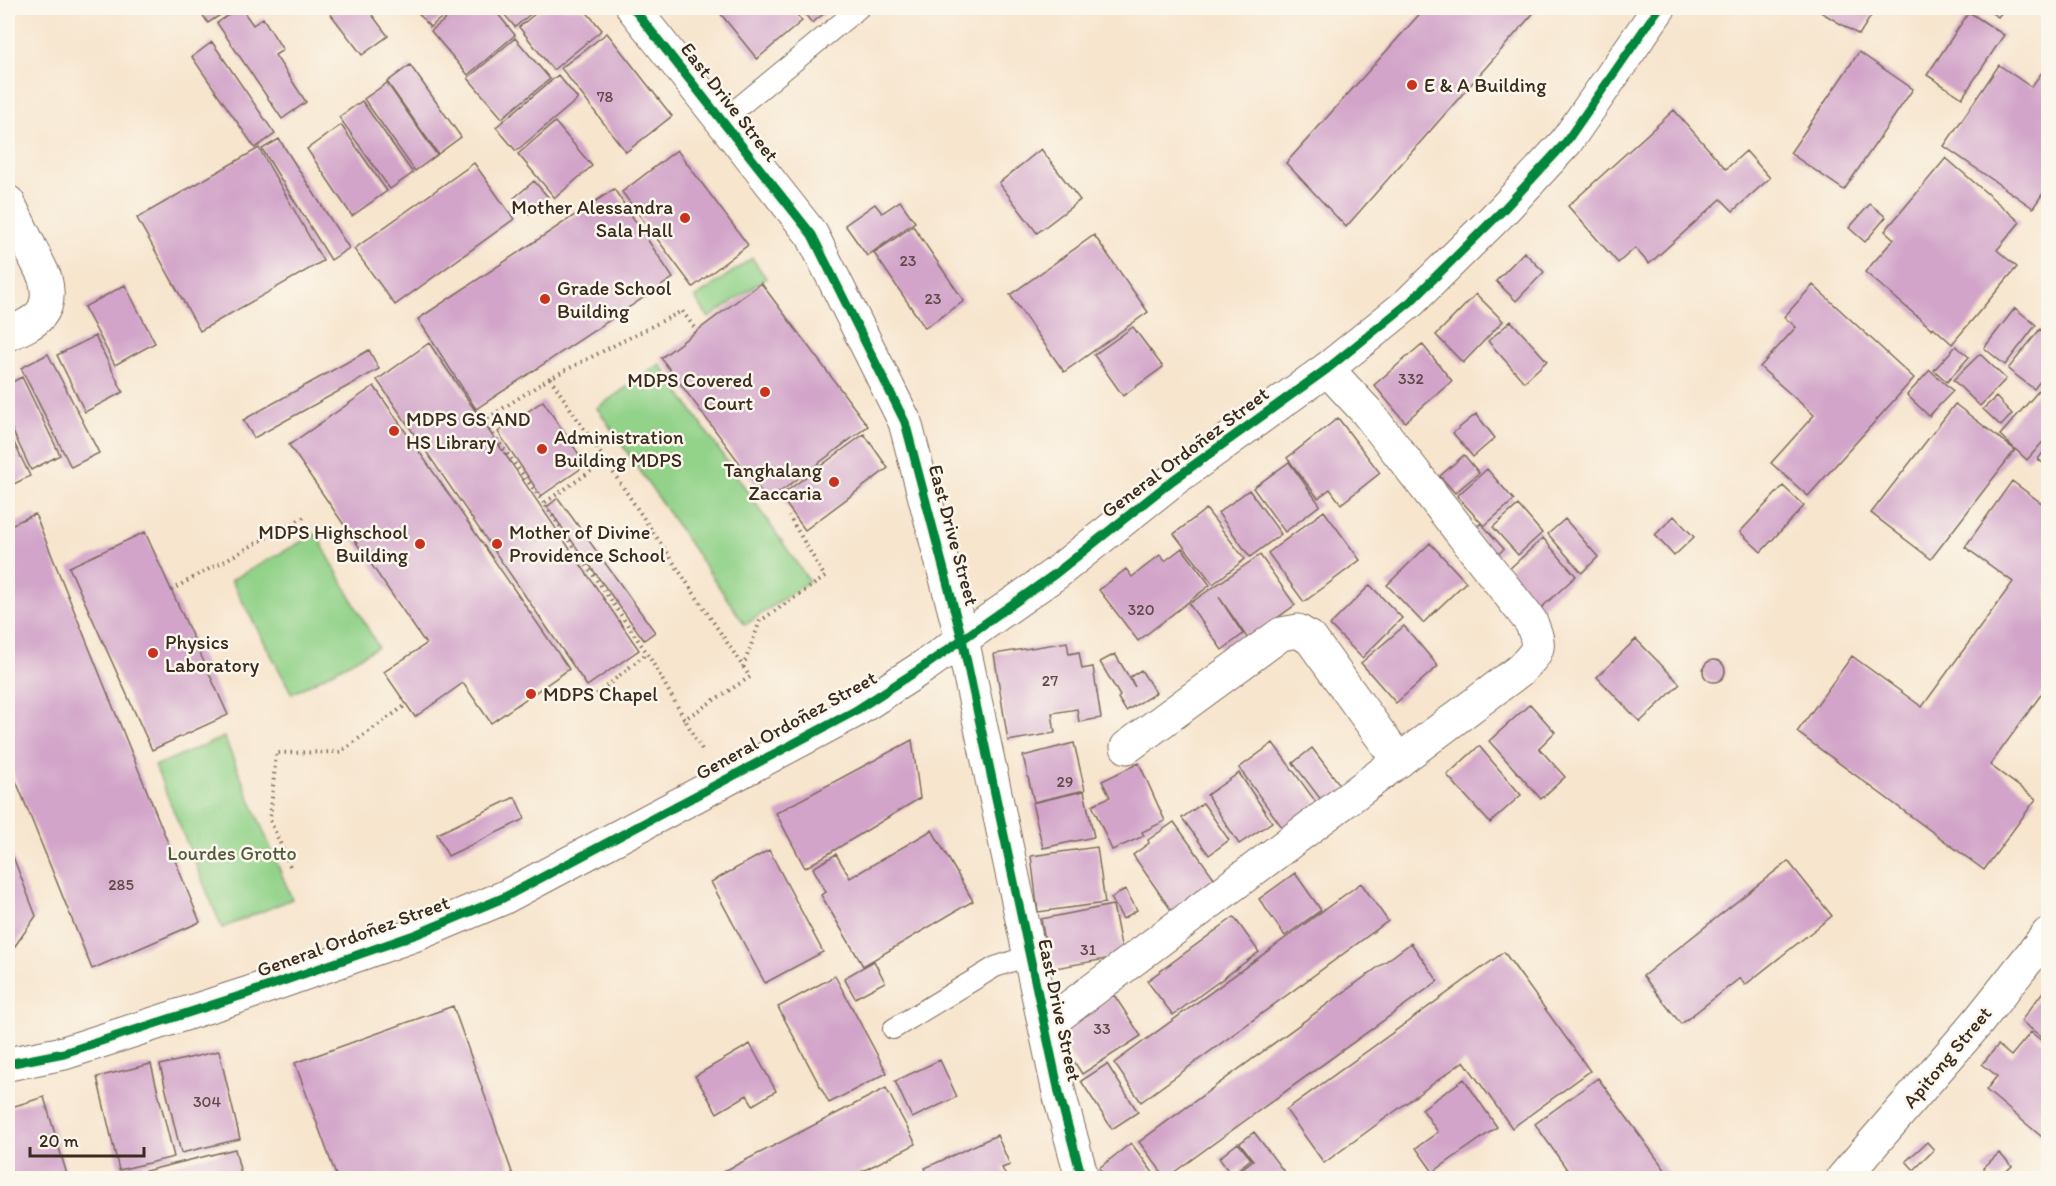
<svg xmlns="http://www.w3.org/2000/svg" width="2056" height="1186" font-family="Itim,sans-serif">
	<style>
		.green { fill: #92d289; stroke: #667e54; stroke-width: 1.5 }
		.building { fill: #d2a4c9 }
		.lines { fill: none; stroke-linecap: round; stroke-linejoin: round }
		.lane-casing { stroke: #7d6b5c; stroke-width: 22 }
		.street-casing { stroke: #7d6b5c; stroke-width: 35 }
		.secondary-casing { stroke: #7d6b5c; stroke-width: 35 }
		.path { stroke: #7d6b5c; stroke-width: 4; stroke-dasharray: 1.5 4.5; stroke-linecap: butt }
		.lane { stroke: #fff; stroke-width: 20 }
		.street { stroke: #fff; stroke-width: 33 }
		.secondary { stroke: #fff; stroke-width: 33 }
		.cycleway-casing { stroke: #fbf7ec; stroke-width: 13 }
		.cycleway { stroke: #00873e; stroke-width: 9 }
		.poi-dot { fill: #c8321e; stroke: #fbf7ec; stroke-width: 2 }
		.labels { text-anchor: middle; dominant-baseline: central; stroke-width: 5; stroke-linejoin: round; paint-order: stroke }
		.number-label { font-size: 16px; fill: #614849 }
		.poi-label { font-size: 20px; fill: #3b2a1e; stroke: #fbf7ec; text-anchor: start }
		.street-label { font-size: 20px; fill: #3b2a1e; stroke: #fbf7ec }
		.park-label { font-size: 20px; fill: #555c3e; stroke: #fbf7ec }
	</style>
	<rect width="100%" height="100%" fill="#fbf7ec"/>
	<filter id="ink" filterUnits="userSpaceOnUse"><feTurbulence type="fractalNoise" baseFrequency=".0167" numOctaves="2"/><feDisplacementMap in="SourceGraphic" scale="12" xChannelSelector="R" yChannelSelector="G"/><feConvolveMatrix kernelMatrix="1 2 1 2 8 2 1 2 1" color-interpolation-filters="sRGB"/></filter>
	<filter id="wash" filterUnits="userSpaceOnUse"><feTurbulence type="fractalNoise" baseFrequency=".008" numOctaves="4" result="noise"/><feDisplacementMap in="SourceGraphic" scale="24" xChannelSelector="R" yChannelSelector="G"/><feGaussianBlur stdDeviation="1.35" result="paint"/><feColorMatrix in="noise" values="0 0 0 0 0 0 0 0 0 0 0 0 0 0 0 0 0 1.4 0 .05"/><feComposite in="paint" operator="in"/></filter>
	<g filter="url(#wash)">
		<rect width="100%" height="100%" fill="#f7e5ce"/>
		<path class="green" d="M752,258L766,278L709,318L695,298Z
			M660,364L809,581L745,625L597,408Z
			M316,534L378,647L292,694L231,580Z
			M224,737L292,899L222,928L155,766Z"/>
		<g id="blocks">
			<path class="building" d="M198,8H231L208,23Z
				M239,8H241L253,25L263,18L283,50L275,55L306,102L282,119L217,23Z
				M326,8H367L388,36L362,55Z
				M414,8H454L430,27Z
				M459,8H493L515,35L468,75L431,31Z
				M511,8H530L533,12L515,27L504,14Z
				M542,8H583L602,30L553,70L519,27Z
				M716,8H791L802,21L757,59Z
				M800,8H831L812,23Z
				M1425,8H1538L1346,227L1286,163Z
				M1814,8H1876L1859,35Z
				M1984,8H2005L1998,17Z
				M1969,12L2004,35L1962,98L1927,75Z
				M607,33L672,116L626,152L561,68Z
				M515,38L550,79L502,118L468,78Z
				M212,42L275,134L255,148L192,57Z
				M1859,52L1913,89L1844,190L1790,153Z
				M410,65L461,137L438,154L387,82Z
				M1999,65L2031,87L2043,71L2048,75V186L2033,208L1944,146Z
				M558,75L578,99L516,151L496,127Z
				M387,83L437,155L415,171L364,99Z
				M362,101L413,173L390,189L339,117Z
				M1674,110L1726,169L1746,151L1770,178L1733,211L1721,199L1649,264L1635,248L1618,263L1568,206Z
				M555,122L592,166L555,198L518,154Z
				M341,125L387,191L352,216L307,149Z
				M279,139L349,248L331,260L262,149Z
				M259,148L323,261L200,331L137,218Z
				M1041,149L1080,200L1037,233L999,183Z
				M677,150L748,245L693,287L622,192Z
				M1946,158L2020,222L1997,250L2017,267L1952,344L1933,327L1932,329L1865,272L1894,239L1885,231Z
				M474,163L514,219L395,305L354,249Z
				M534,181L548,197L529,214L514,198Z
				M614,189L673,278L476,409L418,319Z
				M900,201L915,222L867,256L845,225L875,204L882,213Z
				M1870,204L1886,217L1865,242L1849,228Z
				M913,226L964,301L925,328L874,253Z
				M1094,235L1148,312L1064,372L1010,295Z
				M1524,252L1544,272L1516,301L1496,281Z
				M761,283L868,426L768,501L661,358Z
				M125,285L155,343L115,365L84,307Z
				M1813,285L1914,378L1808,496L1771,463L1814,415L1760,367L1796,327L1784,317Z
				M1476,294L1503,321L1463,363L1436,335Z
				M2015,308L2036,325L2005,365L1984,348Z
				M1511,321L1547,361L1524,382L1488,341Z
				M1133,327L1163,367L1123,396L1094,355Z
				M2040,329L2048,336V371L2034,389L2008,369Z
				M95,336L123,392L85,412L57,355Z
				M429,343L639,650L587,686L377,380Z
				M1422,344L1452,381L1405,422L1374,385Z
				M1956,346L1969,357L1947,382L1934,370Z
				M369,350L379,369L254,438L243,420Z
				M48,354L99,453L71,467L21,368Z
				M1980,354L2006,379L1980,406L1953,380Z
				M1930,370L1953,391L1929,416L1907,395Z
				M22,377L60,455L31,470L8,421V384Z
				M2048,380V436L2027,460L2000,435Z
				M374,386L569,669L491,723L463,683L415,717L384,672L426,644L289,445Z
				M1996,397L2012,414L2001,426L1983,409Z
				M543,401L586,465L541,496L498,432Z
				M1955,404L2015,450L1931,559L1871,513Z
				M1476,414L1495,438L1473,457L1453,433Z
				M1338,418L1380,473L1341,504L1330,489L1318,498L1287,458Z
				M8,430L30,476L8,487Z
				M864,434L888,468L805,530L780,496Z
				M2048,446V467L2038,459Z
				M1464,455L1479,473L1455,493L1440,476Z
				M1289,462L1320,505L1285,532L1253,488Z
				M1487,469L1514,500L1484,526L1457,496Z
				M2012,481L2048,508V685L1990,765L2036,799L1984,870L1797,732L1852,656L1922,707L2013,582L1965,547Z
				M1783,486L1804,506L1761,552L1740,532Z
				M1249,490L1281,534L1250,557L1218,513Z
				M558,498L655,632L644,640L547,507Z
				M1518,505L1542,533L1518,555L1493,527Z
				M1206,509L1245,559L1213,584L1174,534Z
				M1324,511L1360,560L1304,602L1268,553Z
				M35,514L200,922L92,969L8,761V526Z
				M1674,516L1694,537L1674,556L1655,535Z
				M1565,519L1598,557L1582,573L1548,534Z
				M1481,523L1504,549L1496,556L1473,530Z
				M145,532L228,715L152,750L69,567Z
				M1543,538L1576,576L1541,608L1508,570Z
				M1430,543L1466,582L1423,623L1387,585Z
				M1182,548L1210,585L1138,641L1099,590L1126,569L1132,577L1160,555L1165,561Z
				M1260,555L1295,605L1248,639L1219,597L1243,634L1222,650L1189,604Z
				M1370,585L1402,618L1362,658L1330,625Z
				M1404,626L1438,666L1396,703L1361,663Z
				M1636,639L1680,684L1640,722L1597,677Z
				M1067,642L1069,654L1079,652L1082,669L1093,667L1101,718L1079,722L1077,709L1052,713L1055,733L1008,741L994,654Z
				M1115,654L1135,687L1130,677L1141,670L1156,693L1126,711L1118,698L1120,696L1100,662Z
				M1703 671a11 11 0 1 1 22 0a11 11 0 1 1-22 0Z
				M1530,704L1555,732L1539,748L1565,777L1541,799L1489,741Z
				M912,740L920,798L805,868L776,813Z
				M1074,743L1085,790L1034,802L1023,756Z
				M1273,743L1321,809L1287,834L1239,768Z
				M1479,746L1521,795L1490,823L1447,775Z
				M1312,748L1347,794L1328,809L1293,763Z
				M1139,763L1165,821L1142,832L1144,836L1112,850L1092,805L1110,797L1102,781Z
				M1239,773L1272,822L1239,844L1207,795Z
				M1084,791L1094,837L1043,848L1032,803Z
				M515,797L525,819L448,856L437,834Z
				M1203,803L1229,840L1209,855L1182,818Z
				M1174,822L1217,882L1173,913L1133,855L1149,843L1148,840Z
				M932,830L973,901L863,966L821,895L826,892L813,868L836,854L850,878Z
				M1097,847L1105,903L1038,912L1031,856Z
				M8,848L10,849L36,916L8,956Z
				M769,850L823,952L765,983L711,882Z
				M1788,861L1832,916L1745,985L1740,978L1681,1024L1643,976Z
				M1295,873L1321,910L1285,936L1259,899Z
				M1361,883L1388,921L1141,1102L1114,1063Z
				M1125,889L1137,910L1123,919L1111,898Z
				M1113,905L1123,956L1050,969L1041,919Z
				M1234,917L1259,952L1173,1015L1147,981Z
				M1411,943L1438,981L1166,1178L1139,1142Z
				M1504,952L1590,1071L1512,1128L1464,1061L1324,1163L1286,1110Z
				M874,961L885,982L855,998L844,978Z
				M835,976L887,1073L829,1103L778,1007Z
				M2048,985V1042L2021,1021Z
				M1114,995L1141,1036L1082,1074L1056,1033Z
				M453,1006L514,1178H337L295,1063Z
				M2031,1032L2048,1046V1142L1986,1090L1997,1076L1982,1064L1998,1045L2011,1056Z
				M750,1044L776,1091L753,1105L747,1095L717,1113L695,1076Z
				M219,1051L240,1139L181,1153L160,1065Z
				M940,1060L957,1097L912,1118L895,1081Z
				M151,1064L174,1157L119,1170L97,1077Z
				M1107,1064L1138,1112L1112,1129L1081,1081Z
				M1598,1078L1671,1178H1573L1535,1124Z
				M1464,1079L1497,1127L1433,1172L1416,1148L1438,1132L1422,1109Z
				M886,1088L916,1144L849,1178H711Z
				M44,1097L68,1178H13L8,1161V1108Z
				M1254,1132L1285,1173L1278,1178H1246L1240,1170L1253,1160L1240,1143Z
				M997,1135L1010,1165L1002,1168L1007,1178H930L925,1168Z
				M1927,1142L1934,1150L1914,1170L1906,1161Z
				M1131,1143L1157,1178H1107L1099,1168Z
				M1238,1143L1251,1159L1231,1175L1219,1158Z
				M235,1149L242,1178H117Z
				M1999,1153L2012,1166L1999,1178H1993L1983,1168Z"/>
		</g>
	</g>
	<g filter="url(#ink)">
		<use href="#blocks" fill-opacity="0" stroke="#7d6b5c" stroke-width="1.5"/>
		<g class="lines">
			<g class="lane-casing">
				<path id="lane" d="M722,121L859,8
					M893,1029L995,967L1031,955"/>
			</g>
			<g class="street-casing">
				<path id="street" d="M8,202L45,278C54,313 36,322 8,334
					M1127,747L1281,634L1298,631L1311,639L1399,761
					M1046,1025L1520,670C1539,650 1542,649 1531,622L1367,412L1327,369
					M1843,1178L1977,1023L2048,934"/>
			</g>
			<g class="secondary-casing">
				<path id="secondary" d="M633,8L812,235L905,422L962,639L1060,1097L1082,1178
					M8,1064L64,1053L246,994L417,934L503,898L855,711L923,667L1055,574L1173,480L1327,369L1410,302L1504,209L1566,142L1659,8"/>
			</g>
			<path class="path" d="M606,461L544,503L647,653L704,753
				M544,503L483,421L550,378
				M171,590L306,516
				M743,667L760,621L825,577L789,516
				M592,698L647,653
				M683,720L750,677L550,378L682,311L697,331
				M290,866L270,820L276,753L340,752L406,705"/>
			<use href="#lane" class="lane"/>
			<use href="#street" class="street"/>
			<use href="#secondary" class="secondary"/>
			<g class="cycleway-casing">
				<path id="cycleway" d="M633,8L812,235L905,422L962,639L1060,1097L1082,1178
					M8,1064L64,1053L246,994L417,934L503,898L855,711L923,667L1055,574L1173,480L1327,369L1410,302L1504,209L1566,142L1659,8"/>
			</g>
			<use href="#cycleway" class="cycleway"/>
		</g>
	</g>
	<g class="poi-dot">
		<circle cx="1412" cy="85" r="6"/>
		<circle cx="685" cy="218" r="6"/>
		<circle cx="545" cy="299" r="6"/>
		<circle cx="765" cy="392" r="6"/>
		<circle cx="394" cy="431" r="6"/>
		<circle cx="542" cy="449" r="6"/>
		<circle cx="834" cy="482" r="6"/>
		<circle cx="420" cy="544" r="6"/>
		<circle cx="497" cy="544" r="6"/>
		<circle cx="153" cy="653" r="6"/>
		<circle cx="531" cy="694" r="6"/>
	</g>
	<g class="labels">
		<g class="number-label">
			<text x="605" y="96">78</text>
			<text x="908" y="260">23</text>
			<text x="933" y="298">23</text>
			<text x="1411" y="378">332</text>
			<text x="1141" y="609">320</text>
			<text x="1050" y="680">27</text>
			<text x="1065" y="781">29</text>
			<text x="121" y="884">285</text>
			<text x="1088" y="949">31</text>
			<text x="1102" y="1028">33</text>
			<text x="207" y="1101">304</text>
		</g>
		<g class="poi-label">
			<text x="1424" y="85">E &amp; A Building</text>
			<text x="673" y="207" text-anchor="end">Mother Alessandra<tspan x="673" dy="23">Sala Hall</tspan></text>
			<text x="557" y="288">Grade School<tspan x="557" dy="23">Building</tspan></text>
			<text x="753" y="380" text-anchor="end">MDPS Covered<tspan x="753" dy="23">Court</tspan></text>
			<text x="406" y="419">MDPS GS AND<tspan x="406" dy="23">HS Library</tspan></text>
			<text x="554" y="437">Administration<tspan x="554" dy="23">Building MDPS</tspan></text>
			<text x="822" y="470" text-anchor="end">Tanghalang<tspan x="822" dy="23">Zaccaria</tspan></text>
			<text x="408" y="532" text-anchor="end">MDPS Highschool<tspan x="408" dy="23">Building</tspan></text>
			<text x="509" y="532">Mother of Divine<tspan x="509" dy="23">Providence School</tspan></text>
			<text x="165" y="642">Physics<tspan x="165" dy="23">Laboratory</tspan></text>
			<text x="543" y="694">MDPS Chapel</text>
		</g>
		<g class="street-label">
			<text transform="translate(730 102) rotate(52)">East Drive Street</text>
			<text transform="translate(1185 452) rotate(-37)">General Ordoñez Street</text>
			<text transform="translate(954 535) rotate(75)">East Drive Street</text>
			<text transform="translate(786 725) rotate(-29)">General Ordoñez Street</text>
			<text transform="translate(353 936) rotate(-20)">General Ordoñez Street</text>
			<text transform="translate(1060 1010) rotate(78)">East Drive Street</text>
			<text transform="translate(1947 1057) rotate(-50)">Apitong Street</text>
		</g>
		<g class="park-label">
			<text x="232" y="853">Lourdes Grotto</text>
		</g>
	</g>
	<rect width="2056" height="1186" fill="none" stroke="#fbf7ec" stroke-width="30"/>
	<path d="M30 1147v9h114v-9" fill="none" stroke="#3b2a1e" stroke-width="3"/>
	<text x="39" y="1147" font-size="18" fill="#3b2a1e" stroke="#fbf7ec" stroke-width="4.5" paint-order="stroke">20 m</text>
</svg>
